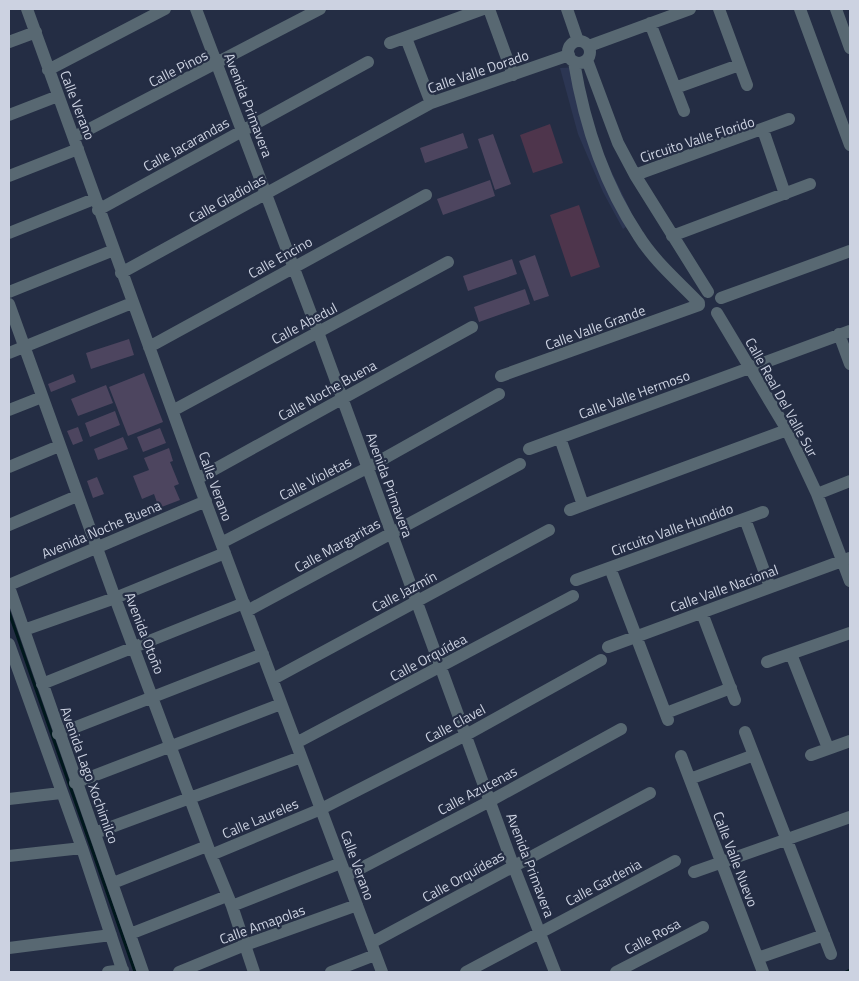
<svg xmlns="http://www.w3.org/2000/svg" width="859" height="981" font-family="'Titillium Web',sans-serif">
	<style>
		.built { fill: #2c3653 }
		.green { fill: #4e354c }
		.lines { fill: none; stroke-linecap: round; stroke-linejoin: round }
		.stream { stroke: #00181c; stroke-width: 3 }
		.building { fill: #4d455f }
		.minor { stroke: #586872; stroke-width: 12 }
		.labels { text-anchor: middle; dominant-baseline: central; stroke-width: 4.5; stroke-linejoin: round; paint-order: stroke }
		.street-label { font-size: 14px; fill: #ccd2e1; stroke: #242d44 }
	</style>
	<rect width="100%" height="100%" fill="#242d44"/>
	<path class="built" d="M579,67L597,142L635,220L623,229L603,192L578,134L560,68Z"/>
	<path class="green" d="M550,124L563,163L533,173L520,135Z
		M579,205L600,267L571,277L550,215Z"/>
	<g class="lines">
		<path class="stream" d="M9,612L135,972
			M846,972L850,970"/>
	</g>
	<path class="building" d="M463,133L468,148L425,163L420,148Z
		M493,134L511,184L495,190L478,139Z
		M490,180L495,196L443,215L437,199Z
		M535,255L549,296L534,301L519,261Z
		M512,259L517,274L468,291L463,276Z
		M525,289L530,304L479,322L474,307Z
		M129,339L134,355L91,369L86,353Z
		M144,373L163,422L128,436L109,387Z
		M73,374L76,382L51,392L48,384Z
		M106,385L113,403L78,416L71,399Z
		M115,411L120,425L90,437L85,423Z
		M78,427L83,441L73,445L67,431Z
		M160,428L166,443L143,452L137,437Z
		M123,437L128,449L98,460L94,449Z
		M169,448L173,461L170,462L179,484L174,486L180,500L159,508L154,494L142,499L133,476L149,470L144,458Z
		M97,477L104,494L93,498L87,481Z"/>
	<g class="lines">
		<path class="minor" d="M27,9L197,479L382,972
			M196,9L318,332L513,865L555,972
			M489,9L513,75
			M567,9L578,41
			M719,9L747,85
			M800,9L850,145
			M836,9L850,48
			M650,23L684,111
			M406,38L431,103
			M568 52a11 11 0 1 1 22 0a11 11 0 1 1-22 0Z
			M9,42L36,32
			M390,43L483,9
			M589,46L690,9
			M587,60L618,143L635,175L708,292
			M574,62C584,122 604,184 638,235C654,261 678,281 699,303
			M48,70L165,9
			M675,88L739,65
			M9,115L58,96
			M763,130L785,194
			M74,137L320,9
			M635,175L789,119
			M9,176L78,149
			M98,210L368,62
			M9,233L94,199
			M672,236L810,184
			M121,273L431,103L569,55
			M9,292L114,250
			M721,298L850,251
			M9,304L115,598L211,855L232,906L254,972
			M717,313L787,430L817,494L850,581
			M839,334L850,364
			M149,347L426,195
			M9,353L132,303
			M501,376L699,305
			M9,410L42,397
			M174,410L448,262
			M560,438L583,505
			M529,449L850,331
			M9,467L59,446
			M197,479L472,327
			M817,494L850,481
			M570,510L787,430
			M745,519L770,587
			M9,525L77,496
			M221,543L367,468L499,394
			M610,568L668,720
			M576,580L763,512
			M9,585L206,501
			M9,587L143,972
			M247,611L520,464
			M702,613L735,700
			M24,630L115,598L225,553
			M9,644L82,848L123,972
			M608,647L850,558
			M791,654L828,748
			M767,662L850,633
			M273,679L549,530
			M42,684L244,603
			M666,713L731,688
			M745,732L831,954
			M58,734L263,654
			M296,743L573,596
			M811,755L850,741
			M681,756L763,972
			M690,779L754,755
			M75,783L281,704
			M9,799L61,793
			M95,833L301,757
			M211,855L321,809L466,735L601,660
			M9,856L82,848
			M694,872L850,817
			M346,876L490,801L621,729
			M113,883L207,846
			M232,906L341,863
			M130,934L227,896
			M371,943L650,793
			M9,948L111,935
			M758,958L824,935
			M108,972L123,970
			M179,972L245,945L357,905
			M331,972L375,955
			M466,972L675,861
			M616,972L703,927"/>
	</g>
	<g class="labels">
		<g class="street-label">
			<text transform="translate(178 68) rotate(-27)">Calle Pinos</text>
			<text transform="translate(478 71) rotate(-19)">Calle Valle Dorado</text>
			<text transform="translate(78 105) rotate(69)">Calle Verano</text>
			<text transform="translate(249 105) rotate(69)">Avenida Primavera</text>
			<text transform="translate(697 139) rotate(-18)">Circuito Valle Florido</text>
			<text transform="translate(186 144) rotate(-29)">Calle Jacarandas</text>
			<text transform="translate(227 198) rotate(-29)">Calle Gladiolas</text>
			<text transform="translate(280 257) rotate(-29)">Calle Encino</text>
			<text transform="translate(304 323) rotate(-28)">Calle Abedul</text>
			<text transform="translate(595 327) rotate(-20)">Calle Valle Grande</text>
			<text transform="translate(327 390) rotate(-29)">Calle Noche Buena</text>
			<text transform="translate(634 394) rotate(-20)">Calle Valle Hermoso</text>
			<text transform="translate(782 397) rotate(61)">Calle Real Del Valle Sur</text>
			<text transform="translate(315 478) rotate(-27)">Calle Violetas</text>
			<text transform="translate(390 485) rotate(70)">Avenida Primavera</text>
			<text transform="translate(216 486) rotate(70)">Calle Verano</text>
			<text transform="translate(101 529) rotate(-23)">Avenida Noche Buena</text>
			<text transform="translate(672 529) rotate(-20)">Circuito Valle Hundido</text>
			<text transform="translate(337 545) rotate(-29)">Calle Margaritas</text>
			<text transform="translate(724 588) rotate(-20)">Calle Valle Nacional</text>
			<text transform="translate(404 591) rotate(-28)">Calle Jazmín</text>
			<text transform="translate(145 633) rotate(69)">Avenida Otoño</text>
			<text transform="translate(428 657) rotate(-28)">Calle Orquídea</text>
			<text transform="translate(455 723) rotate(-28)">Calle Clavel</text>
			<text transform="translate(90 775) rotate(70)">Avenida Lago Xochimilco</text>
			<text transform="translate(477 790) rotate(-28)">Calle Azucenas</text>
			<text transform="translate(260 818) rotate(-23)">Calle Laureles</text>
			<text transform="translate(736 859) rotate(69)">Calle Valle Nuevo</text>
			<text transform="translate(358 865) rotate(70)">Calle Verano</text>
			<text transform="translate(531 865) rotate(69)">Avenida Primavera</text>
			<text transform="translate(463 876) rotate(-29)">Calle Orquídeas</text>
			<text transform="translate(603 882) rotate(-28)">Calle Gardenia</text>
			<text transform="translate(262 924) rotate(-20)">Calle Amapolas</text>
			<text transform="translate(652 936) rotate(-28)">Calle Rosa</text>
		</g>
	</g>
	<rect width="859" height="981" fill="none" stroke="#ccd2e1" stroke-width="20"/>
</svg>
